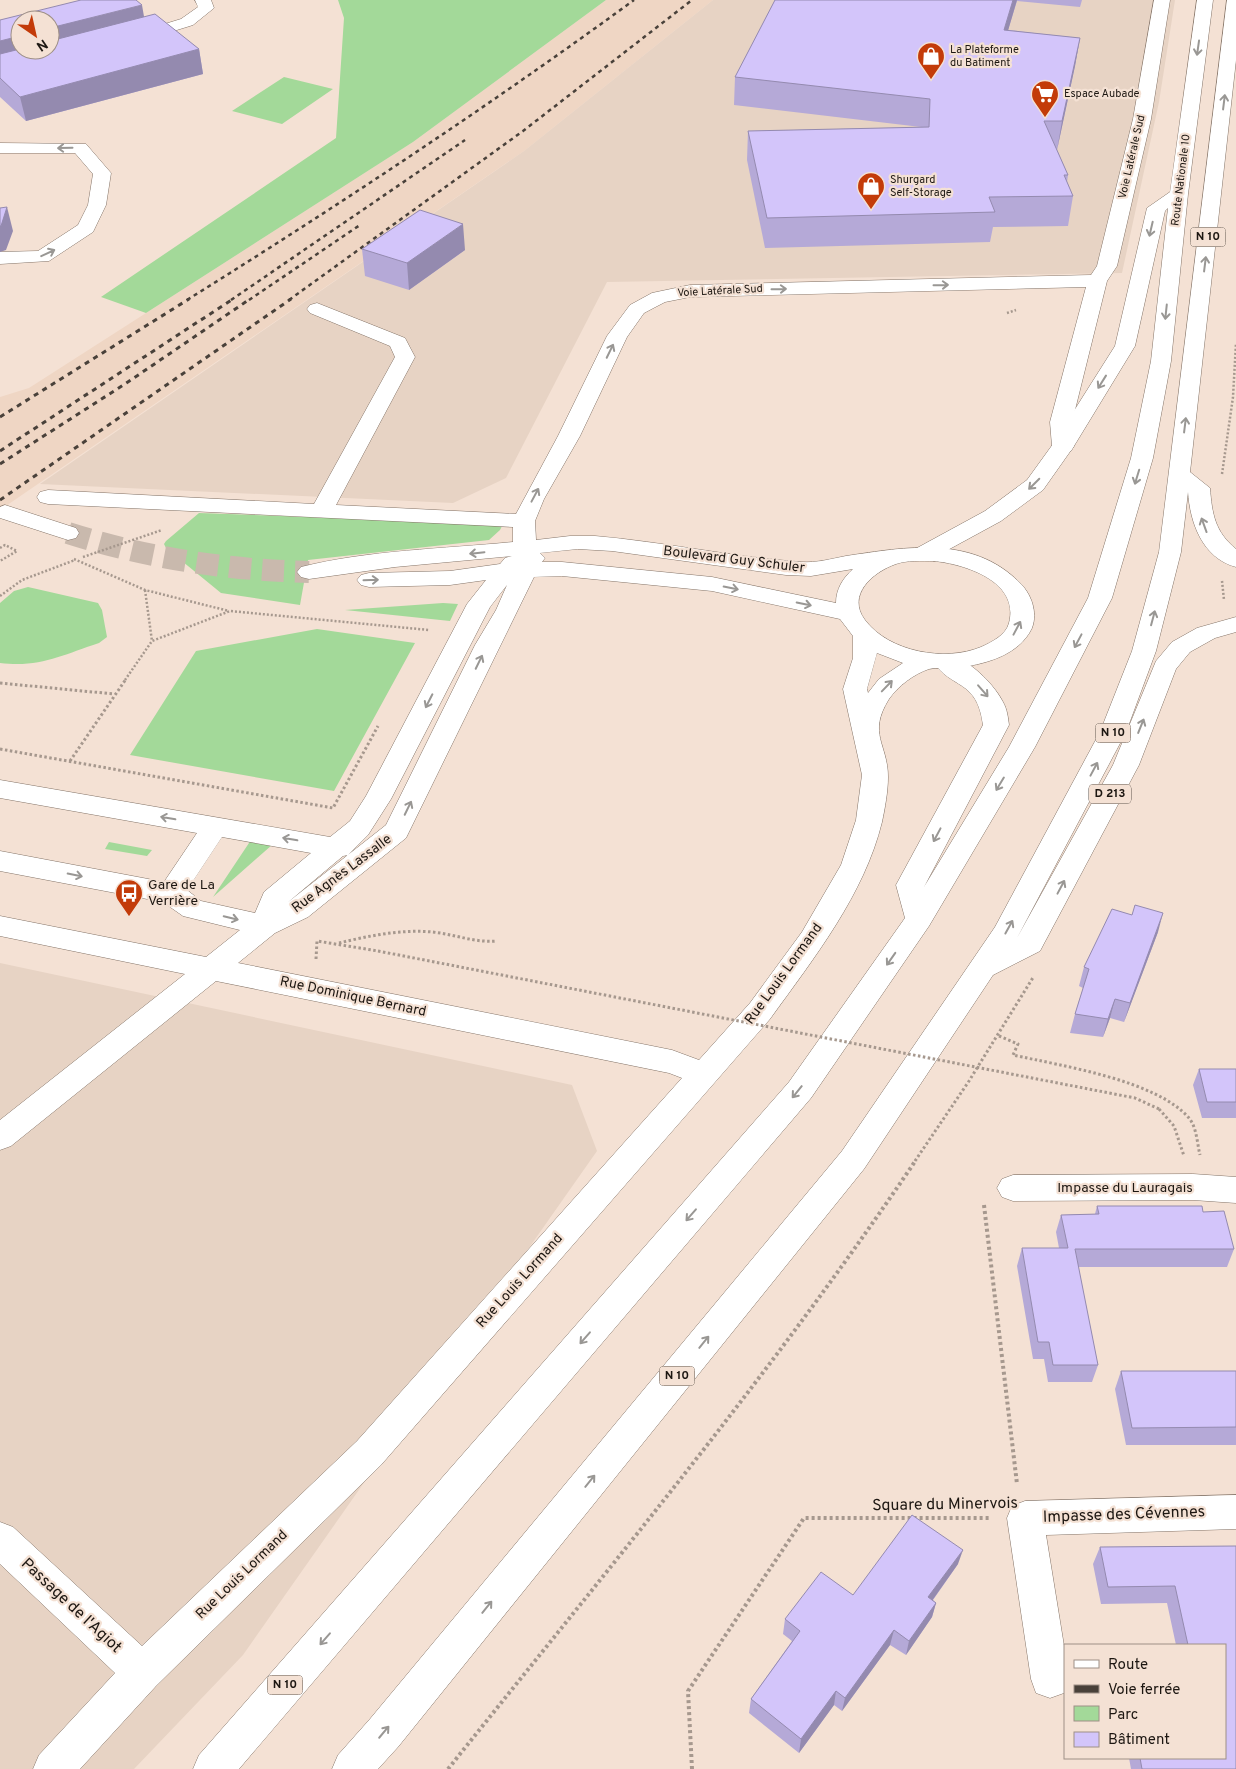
<svg xmlns="http://www.w3.org/2000/svg" width="1236" height="1769" font-family="Overpass,sans-serif">
	<style>
		.built { fill: #efd6c4 }
		.industrial { fill: #e7d3c4 }
		.green { fill: #a3d999 }
		.lines { fill: none; stroke-linecap: round; stroke-linejoin: round }
		.minor-tunnel { stroke: #c9b9ad; stroke-width: 22; stroke-dasharray: 22 11; stroke-linecap: butt }
		.minor-casing { stroke: #847468; stroke-width: 1 }
		.major-casing { stroke: #847468; stroke-width: 1 }
		.path-far2 { stroke: #a6988e; stroke-width: 2.5; stroke-dasharray: 2 2; stroke-linecap: butt }
		.path-far1 { stroke: #a6988e; stroke-width: 3; stroke-dasharray: 2.5 2.5; stroke-linecap: butt }
		.path { stroke: #a6988e; stroke-width: 4; stroke-dasharray: 3 3; stroke-linecap: butt }
		.minor { fill: #fff; fill-rule: evenodd }
		.major { fill: #fff; fill-rule: evenodd }
		.rail-far1 { stroke: #49413a; stroke-width: 2.5; stroke-dasharray: 4 4; stroke-linecap: butt }
		.rail { stroke: #49413a; stroke-width: 3; stroke-dasharray: 5 5; stroke-linecap: butt }
		.path-bridge { stroke: #a6988e; stroke-width: 3; stroke-dasharray: 2.5 2.5; stroke-linecap: butt }
		.wall { fill: #b5a9d7 }
		.shaded-wall { fill: #948aaf }
		.building { fill: #d3c5fa; stroke: #948aaf }
		.oneway { stroke: #999794 }
		.labels { text-anchor: middle; dominant-baseline: central; stroke-width: 4.5; stroke-linejoin: round; paint-order: stroke }
		.far-poi-label { font-size: 11px; fill: #1d1712; stroke: #f4e1d4; text-anchor: start }
		.far-street-label { font-size: 11px; fill: #1d1712; stroke: #f4e1d4 }
		.shield { fill: #f4e1d4; stroke: #5e544c; stroke-width: 1 }
		.shield-label { font-size: 12px; font-weight: bold; fill: #1d1712 }
		.street-label { font-size: 14px; fill: #1d1712; stroke: #f4e1d4 }
		.poi-label { font-size: 14px; fill: #1d1712; stroke: #f4e1d4; text-anchor: start }
		.near-street-label { font-size: 16px; fill: #1d1712; stroke: #f4e1d4 }
	</style>
	<rect width="100%" height="100%" fill="#f4e1d4"/>
	<path class="built" d="M606,0H713L524,151L0,510V397L29,388L413,142Z"/>
	<path class="industrial" d="M713,0H1175L1159,102L1122,273L607,282L506,478L453,503L40,484L524,151Z
		M0,963L572,1085L597,1151L243,1655L134,1769H0Z"/>
	<path class="green" d="M338,0H606L413,142L146,313L101,297L336,138L344,18Z
		M284,77L333,89L282,124L232,111Z
		M199,513L503,524L500,530L489,540L308,560L300,605L221,593L166,548L164,544L166,541Z
		M28,587L98,603L102,610L107,637L99,643C62,655 40,668 0,663V603L14,591Z
		M443,603L458,604L450,621L345,610Z
		M317,629L415,643L334,791L130,755L196,651Z
		M251,840L272,845L213,897Z
		M109,842L152,850L147,856L105,849Z"/>
	<g class="lines">
		<path class="minor-tunnel" d="M68,533C147,558 226,570 309,572"/>
		<g class="minor-casing">
			<path id="minor" d="M195,0H211L214,8L193,25L135,43L127,38L129,35L181,19L198,7Z
				M1154,0H1170L1151,119L1117,266L1107,281L1072,422L1074,446L1071,451L1063,452L1055,451L1052,446L1050,422L1086,287L690,297L665,302L644,313L627,337L580,436L544,499L535,521L536,540L570,536H595C664,542 732,557 801,562C817,563 831,559 846,556C906,547 972,535 1019,582C1031,593 1038,612 1032,628C1019,656 983,665 954,668C946,669 937,667 929,669C914,674 898,686 889,699C867,734 888,744 888,777C888,791 885,808 882,822C864,895 814,958 770,1019L381,1465L156,1686L80,1769H33L39,1755L115,1673L0,1564V1522L13,1527L142,1646L357,1441L682,1078L669,1073L216,981L11,1146L0,1150V1120L185,974L0,936V916L206,957L240,930L183,916L163,902L0,871V851L164,882L197,833L0,798V780L330,837L350,821L366,796L467,604L486,580L450,585L369,587L361,585L357,580L361,575L369,573L450,571L500,564L505,558L512,556L395,567L309,579L301,577L297,572L301,567C369,550 443,549 513,542V527L48,504L40,502L37,497L40,492L48,490L314,504L395,357L390,346L310,313L307,309L310,305L317,303L405,338L415,357L336,505L516,514L558,436L607,336L630,305L652,293L690,285L1091,275L1097,266L1133,119ZM578,549L612,551L786,575L811,576L853,569C843,578 836,589 836,603L712,577L562,562H542L545,558L540,553ZM934,561C964,564 1020,581 1009,623C1006,635 992,642 981,647C945,662 889,652 865,620C846,595 873,572 896,564C907,560 922,561 934,561ZM562,576L712,591L840,619L853,636V658L843,689L862,775L856,820L841,865L802,932L750,1003L699,1060L672,1050L238,963L275,933L308,917L406,838L534,577ZM507,585L496,610L475,645L386,825L287,903L343,856L348,855L368,835L391,799L490,607ZM877,653L903,663L879,679L868,693L867,689ZM222,837L311,853L264,892L255,913L201,901L187,890Z
				M0,143L86,144L111,173L106,205L93,232L49,261L0,264V252L38,251L78,225L88,205L93,174L75,153H0Z
				M5,505L76,528L79,533L76,538L68,540L0,518V507Z
				M1193,1174L1236,1177V1203L1193,1200L1013,1201L1002,1197L997,1188L1002,1179L1013,1175Z
				M1236,1495V1529L1046,1535L1065,1652V1690L1064,1693L1050,1698L1036,1693L1031,1679L1007,1518L1012,1506L1025,1501Z"/>
		</g>
		<g class="major-casing">
			<path id="major" d="M1197,0H1213L1188,194L1171,361L1153,458L1112,598L1035,747L929,926L811,1098L239,1769H193L199,1755L789,1082L905,918L896,885L983,725C977,678 951,690 933,661L936,655C960,649 993,682 1003,702C1007,709 1008,717 1009,725L924,887L1009,747L1088,598L1131,458L1151,361L1168,208L1165,211L1135,346L1074,446L1043,490L1001,521L933,558L925,560L917,558L914,553L917,548L985,511L1027,480L1053,444L1115,346L1147,208L1170,192Z
				M1227,0H1236V60L1190,472L1210,488C1212,514 1215,532 1236,549V567C1202,558 1190,522 1188,492L1181,552L1156,651L1126,732L1017,938L1113,765L1156,661L1172,642L1197,628L1236,617V632L1215,638L1190,652L1176,669L1139,765L1040,951L993,975L864,1169L398,1747L378,1769H332L338,1755L370,1719L842,1151L995,927L1100,732L1132,651L1159,552Z"/>
		</g>
		<path class="path-far2" d="M1007,313L1016,310
			M1222,474L1233,397L1236,343
			M0,548L5,545L17,551L0,561
			M83,557L162,530
			M74,559L145,590L229,611
			M1222,581L1224,600
			M145,590L152,641
			M0,596L22,580L75,560
			M125,680L152,641L230,611L429,630"/>
		<path class="path-far1" d="M0,683L114,694
			M0,749L333,808L378,726
			M70,761L126,679
			M339,943C368,936 402,929 432,932C454,934 474,943 497,941
			M316,959L317,941L378,951
			M999,1036L1018,1044L1013,1055C1062,1066 1156,1080 1189,1118C1197,1128 1197,1143 1200,1155
			M1159,1109L1174,1126L1184,1156
			M915,1161L969,1081L1034,976"/>
		<path class="path" d="M984,1205L1017,1484
			M448,1769C608,1569 773,1372 916,1160
			M692,1769L688,1691L804,1518H989"/>
		<use href="#minor" class="minor"/>
		<use href="#major" class="major"/>
		<path class="rail-far1" d="M187,300C339,205 489,106 634,0
			M231,300L465,140
			M249,300L360,225
			M289,300L523,131L692,0"/>
		<path class="rail" d="M0,417L189,299
			M0,451L233,299
			M0,464L125,384L250,299
			M0,500L291,299"/>
		<path class="path-bridge" d="M378,951L1135,1098L1159,1109"/>
	</g>
	<path class="wall" d="M775,0H1082L1080,7L1017,1L1008,30L1080,38L1075,66L1057,150L1068,175L1067,182L1073,196L1068,226L993,227L990,242L765,248L747,160L748,131L921,127L734,105L735,77Z
		M145,17L199,49L203,74L26,121L0,97V20Z
		M362,249L465,250L409,290L365,276Z
		M1158,932L1124,1022L1110,1018L1103,1037L1070,1033L1075,1014L1083,988L1079,986L1084,967Z
		M1199,1069H1236V1118H1202L1193,1085Z
		M1097,1206L1203,1212L1234,1249L1227,1267H1078L1098,1365L1092,1382H1048L1044,1359H1033L1017,1266L1022,1248H1059L1056,1232L1061,1215L1095,1214Z
		M1121,1371H1236V1445H1126L1115,1389Z
		M1236,1546V1769H1131L1129,1758H1225V1645H1176L1167,1603L1101,1604L1093,1564L1100,1547Z
		M958,1564L933,1600L936,1603L932,1617L906,1655L890,1645L842,1711L834,1705L799,1753L749,1713L751,1699L792,1641L783,1634L785,1619L853,1595Z"/>
	<path class="shaded-wall" d="M1013,0H1017L1000,58L1004,30Z
		M142,5L146,28L0,66V41L20,36V50H50V28Z
		M1080,38L1075,66L1057,150L1062,121Z
		M199,49L203,74L26,121L20,97Z
		M7,207L13,231L6,250L0,252V226Z
		M463,224L465,250L409,290L407,263Z
		M1163,913L1158,932L1124,1022L1130,1003Z
		M1115,999L1110,1018L1103,1037L1108,1019Z
		M963,1550L958,1564L924,1612L928,1597Z
		M936,1603L932,1617L906,1655L909,1641Z
		M894,1630L890,1645L842,1711L845,1698Z
		M836,1691L834,1705L799,1753L801,1739Z"/>
	<path class="building" d="M81,0H136L142,5L50,28V20H20V36L0,41V20Z
		M775,0H1013L1004,30L1080,38L1062,121H1044L1068,175H1064L1073,196L989,197L995,212L767,218L748,131L929,127L930,99L735,77Z
		M155,14L199,49L20,97L0,78V54L20,49V50H50V41Z
		M7,207L1,226H0V208Z
		M420,210L463,224L407,263L362,249Z
		M1135,905L1163,913L1130,1003L1115,999L1108,1019L1075,1014L1089,969L1084,967L1112,909L1132,915Z
		M1199,1069H1236V1102H1207Z
		M1097,1206H1202L1203,1212L1224,1211L1234,1249H1075L1098,1365H1053L1049,1342H1038L1022,1248H1068L1061,1215L1099,1214Z
		M1121,1371H1236V1427L1132,1428Z
		M912,1515L963,1550L928,1597L936,1603L909,1641L894,1630L845,1698L836,1691L801,1739L751,1699L800,1631L785,1619L821,1572L853,1595Z
		M1236,1546V1769H1142L1140,1758H1225V1645H1188L1175,1586L1108,1587L1100,1547Z"/>
	<defs><path id="oneway-shaft" d="M-6 0H5M1.5-3L5.5 0L1.5 3" fill="none" stroke-width="1.6" stroke-linecap="round" stroke-linejoin="round" transform="scale(1.25)"/></defs>
	<g class="oneway">
		<use href="#oneway-shaft" transform="translate(1198 48) rotate(98)"/>
		<use href="#oneway-shaft" transform="translate(1224 102) rotate(-83)"/>
		<use href="#oneway-shaft" transform="translate(65 148) rotate(179)"/>
		<use href="#oneway-shaft" transform="translate(1151 229) rotate(103)"/>
		<use href="#oneway-shaft" transform="translate(48 253) rotate(-25)"/>
		<use href="#oneway-shaft" transform="translate(1205 264) rotate(-83)"/>
		<use href="#oneway-shaft" transform="translate(941 285) rotate(-1)"/>
		<use href="#oneway-shaft" transform="translate(779 289) rotate(-1)"/>
		<use href="#oneway-shaft" transform="translate(1166 312) rotate(96)"/>
		<use href="#oneway-shaft" transform="translate(610 351) rotate(-64)"/>
		<use href="#oneway-shaft" transform="translate(1102 382) rotate(122)"/>
		<use href="#oneway-shaft" transform="translate(1185 425) rotate(-83)"/>
		<use href="#oneway-shaft" transform="translate(1137 477) rotate(107)"/>
		<use href="#oneway-shaft" transform="translate(1034 484) rotate(135)"/>
		<use href="#oneway-shaft" transform="translate(535 495) rotate(-62)"/>
		<use href="#oneway-shaft" transform="translate(1204 525) rotate(-110)"/>
		<use href="#oneway-shaft" transform="translate(477 553) rotate(174)"/>
		<use href="#oneway-shaft" transform="translate(371 580) rotate(-2)"/>
		<use href="#oneway-shaft" transform="translate(731 588) rotate(11)"/>
		<use href="#oneway-shaft" transform="translate(804 604) rotate(12)"/>
		<use href="#oneway-shaft" transform="translate(1153 618) rotate(-75)"/>
		<use href="#oneway-shaft" transform="translate(1017 628) rotate(-62)"/>
		<use href="#oneway-shaft" transform="translate(1078 641) rotate(118)"/>
		<use href="#oneway-shaft" transform="translate(479 662) rotate(-64)"/>
		<use href="#oneway-shaft" transform="translate(887 686) rotate(-46)"/>
		<use href="#oneway-shaft" transform="translate(983 691) rotate(49)"/>
		<use href="#oneway-shaft" transform="translate(429 701) rotate(117)"/>
		<use href="#oneway-shaft" transform="translate(1141 726) rotate(-68)"/>
		<use href="#oneway-shaft" transform="translate(1094 769) rotate(-62)"/>
		<use href="#oneway-shaft" transform="translate(1000 784) rotate(121)"/>
		<use href="#oneway-shaft" transform="translate(408 808) rotate(-64)"/>
		<use href="#oneway-shaft" transform="translate(168 818) rotate(-170)"/>
		<use href="#oneway-shaft" transform="translate(937 835) rotate(118)"/>
		<use href="#oneway-shaft" transform="translate(290 839) rotate(-170)"/>
		<use href="#oneway-shaft" transform="translate(75 875) rotate(11)"/>
		<use href="#oneway-shaft" transform="translate(1061 887) rotate(-62)"/>
		<use href="#oneway-shaft" transform="translate(231 918) rotate(13)"/>
		<use href="#oneway-shaft" transform="translate(1009 927) rotate(-61)"/>
		<use href="#oneway-shaft" transform="translate(891 959) rotate(125)"/>
		<use href="#oneway-shaft" transform="translate(797 1092) rotate(129)"/>
		<use href="#oneway-shaft" transform="translate(691 1215) rotate(131)"/>
		<use href="#oneway-shaft" transform="translate(585 1338) rotate(131)"/>
		<use href="#oneway-shaft" transform="translate(704 1342) rotate(-51)"/>
		<use href="#oneway-shaft" transform="translate(590 1481) rotate(-51)"/>
		<use href="#oneway-shaft" transform="translate(487 1607) rotate(-51)"/>
		<use href="#oneway-shaft" transform="translate(325 1639) rotate(131)"/>
		<use href="#oneway-shaft" transform="translate(384 1732) rotate(-50)"/>
	</g>
	<defs>
		<g id="shop-pin" transform="scale(1.4375)"><path d="M0 17L-7.5 6A9.5 9.5 0 1 1 7.5 6Z" fill="#c33b09" stroke="#f4e1d4"/><path d="M-5-2.5h2.3a2.7 3.5 0 0 1 5.4 0H5L5.5 6h-11ZM-1.5-2.5h3a1.5 2.3 0 0 0-3 0Z" fill="#fff"/></g>
		<g id="supermarket-pin" transform="scale(1.4375)"><path d="M0 17L-7.5 6A9.5 9.5 0 1 1 7.5 6Z" fill="#c33b09" stroke="#f4e1d4"/><path d="M-6-5.5h2.5l.6 2H6L4.5 2H-2.5L-4.4-4H-6ZM-1.5 3.2a1.3 1.3 0 1 0 .1 0ZM3 3.2a1.3 1.3 0 1 0 .1 0Z" fill="#fff"/></g>
		<g id="bus-pin" transform="scale(1.4375)"><path d="M0 17L-7.5 6A9.5 9.5 0 1 1 7.5 6Z" fill="#c33b09" stroke="#f4e1d4"/><path d="M-5-6H5V4H4V6H2V4H-2V6H-4V4H-5ZM-3.5-4V0h7V-4ZM-3.5 1.2v1.5H-2V1.2ZM2 1.2v1.5H3.5V1.2Z" fill="#fff"/></g>
	</defs>
	<g fill-rule="evenodd">
		<use href="#shop-pin" x="931" y="56"/>
		<use href="#supermarket-pin" x="1045" y="94"/>
		<use href="#shop-pin" x="871" y="186"/>
		<use href="#bus-pin" x="129" y="893"/>
	</g>
	<g class="labels">
		<g class="far-poi-label">
			<text x="950" y="50">La Plateforme<tspan x="950" dy="13">du Batiment</tspan></text>
			<text x="1064" y="94">Espace Aubade</text>
			<text x="890" y="180">Shurgard<tspan x="890" dy="13">Self-Storage</tspan></text>
		</g>
		<g class="far-street-label">
			<text transform="translate(1132 157) rotate(-77)">Voie Latérale Sud</text>
			<text transform="translate(1181 180) rotate(-83)">Route Nationale 10</text>
			<text transform="translate(720 291) rotate(-3)">Voie Latérale Sud</text>
		</g>
		<g class="shield">
			<rect x="1190.5" y="227.5" width="35" height="19" rx="4"/>
			<rect x="1095.5" y="723.5" width="35" height="19" rx="4"/>
			<rect x="1089" y="784.5" width="42" height="19" rx="4"/>
			<rect x="659.5" y="1366.5" width="35" height="19" rx="4"/>
			<rect x="267.5" y="1675.5" width="35" height="19" rx="4"/>
		</g>
		<g class="shield-label">
			<text x="1208" y="237">N 10</text>
			<text x="1113" y="733">N 10</text>
			<text x="1110" y="794">D 213</text>
			<text x="677" y="1376">N 10</text>
			<text x="285" y="1685">N 10</text>
		</g>
		<g class="street-label">
			<text transform="translate(734 560) rotate(7)">Boulevard Guy Schuler</text>
			<text transform="translate(342 874) rotate(-37)">Rue Agnès Lassalle</text>
			<text transform="translate(784 974) rotate(-54)">Rue Louis Lormand</text>
			<text transform="translate(353 997) rotate(12)">Rue Dominique Bernard</text>
			<text x="1125" y="1188">Impasse du Lauragais</text>
			<text transform="translate(520 1281) rotate(-48)">Rue Louis Lormand</text>
			<text transform="translate(242 1575) rotate(-44)">Rue Louis Lormand</text>
		</g>
		<g class="poi-label">
			<text x="148" y="885">Gare de La<tspan x="148" dy="16">Verrière</tspan></text>
		</g>
		<g class="near-street-label">
			<text transform="translate(945 1505) rotate(-1)">Square du Minervois</text>
			<text transform="translate(1124 1515) rotate(-2)">Impasse des Cévennes</text>
			<text transform="translate(71 1606) rotate(43)">Passage de l'Agiot</text>
		</g>
	</g>
	<rect x="1064" y="1644" width="162" height="115" fill="#f4e1d4" stroke="#9e9086"/>
	<rect x="1074" y="1660" width="25" height="8" fill="#ffffff" stroke="#9e9086"/>
	<text x="1108" y="1669" font-size="15" fill="#1d1712">Route</text>
	<rect x="1074" y="1685" width="25" height="8" fill="#49413a" stroke="#9e9086"/>
	<text x="1108" y="1694" font-size="15" fill="#1d1712">Voie ferrée</text>
	<rect x="1074" y="1706" width="25" height="15" fill="#a3d999" stroke="#9e9086"/>
	<text x="1108" y="1719" font-size="15" fill="#1d1712">Parc</text>
	<rect x="1074" y="1732" width="25" height="15" fill="#d3c5fa" stroke="#9e9086"/>
	<text x="1108" y="1744" font-size="15" fill="#1d1712">Bâtiment</text>
	<g transform="translate(35 35) rotate(146)"><circle r="24" fill="#f4e1d4" stroke="#9e9086"/>
	<path d="M0-4L9 19L0 12L-9 19Z" fill="#c33b09"/>
	<text y="-8" font-size="14" font-weight="bold" text-anchor="middle" fill="#1d1712">N</text>
	</g>
</svg>
